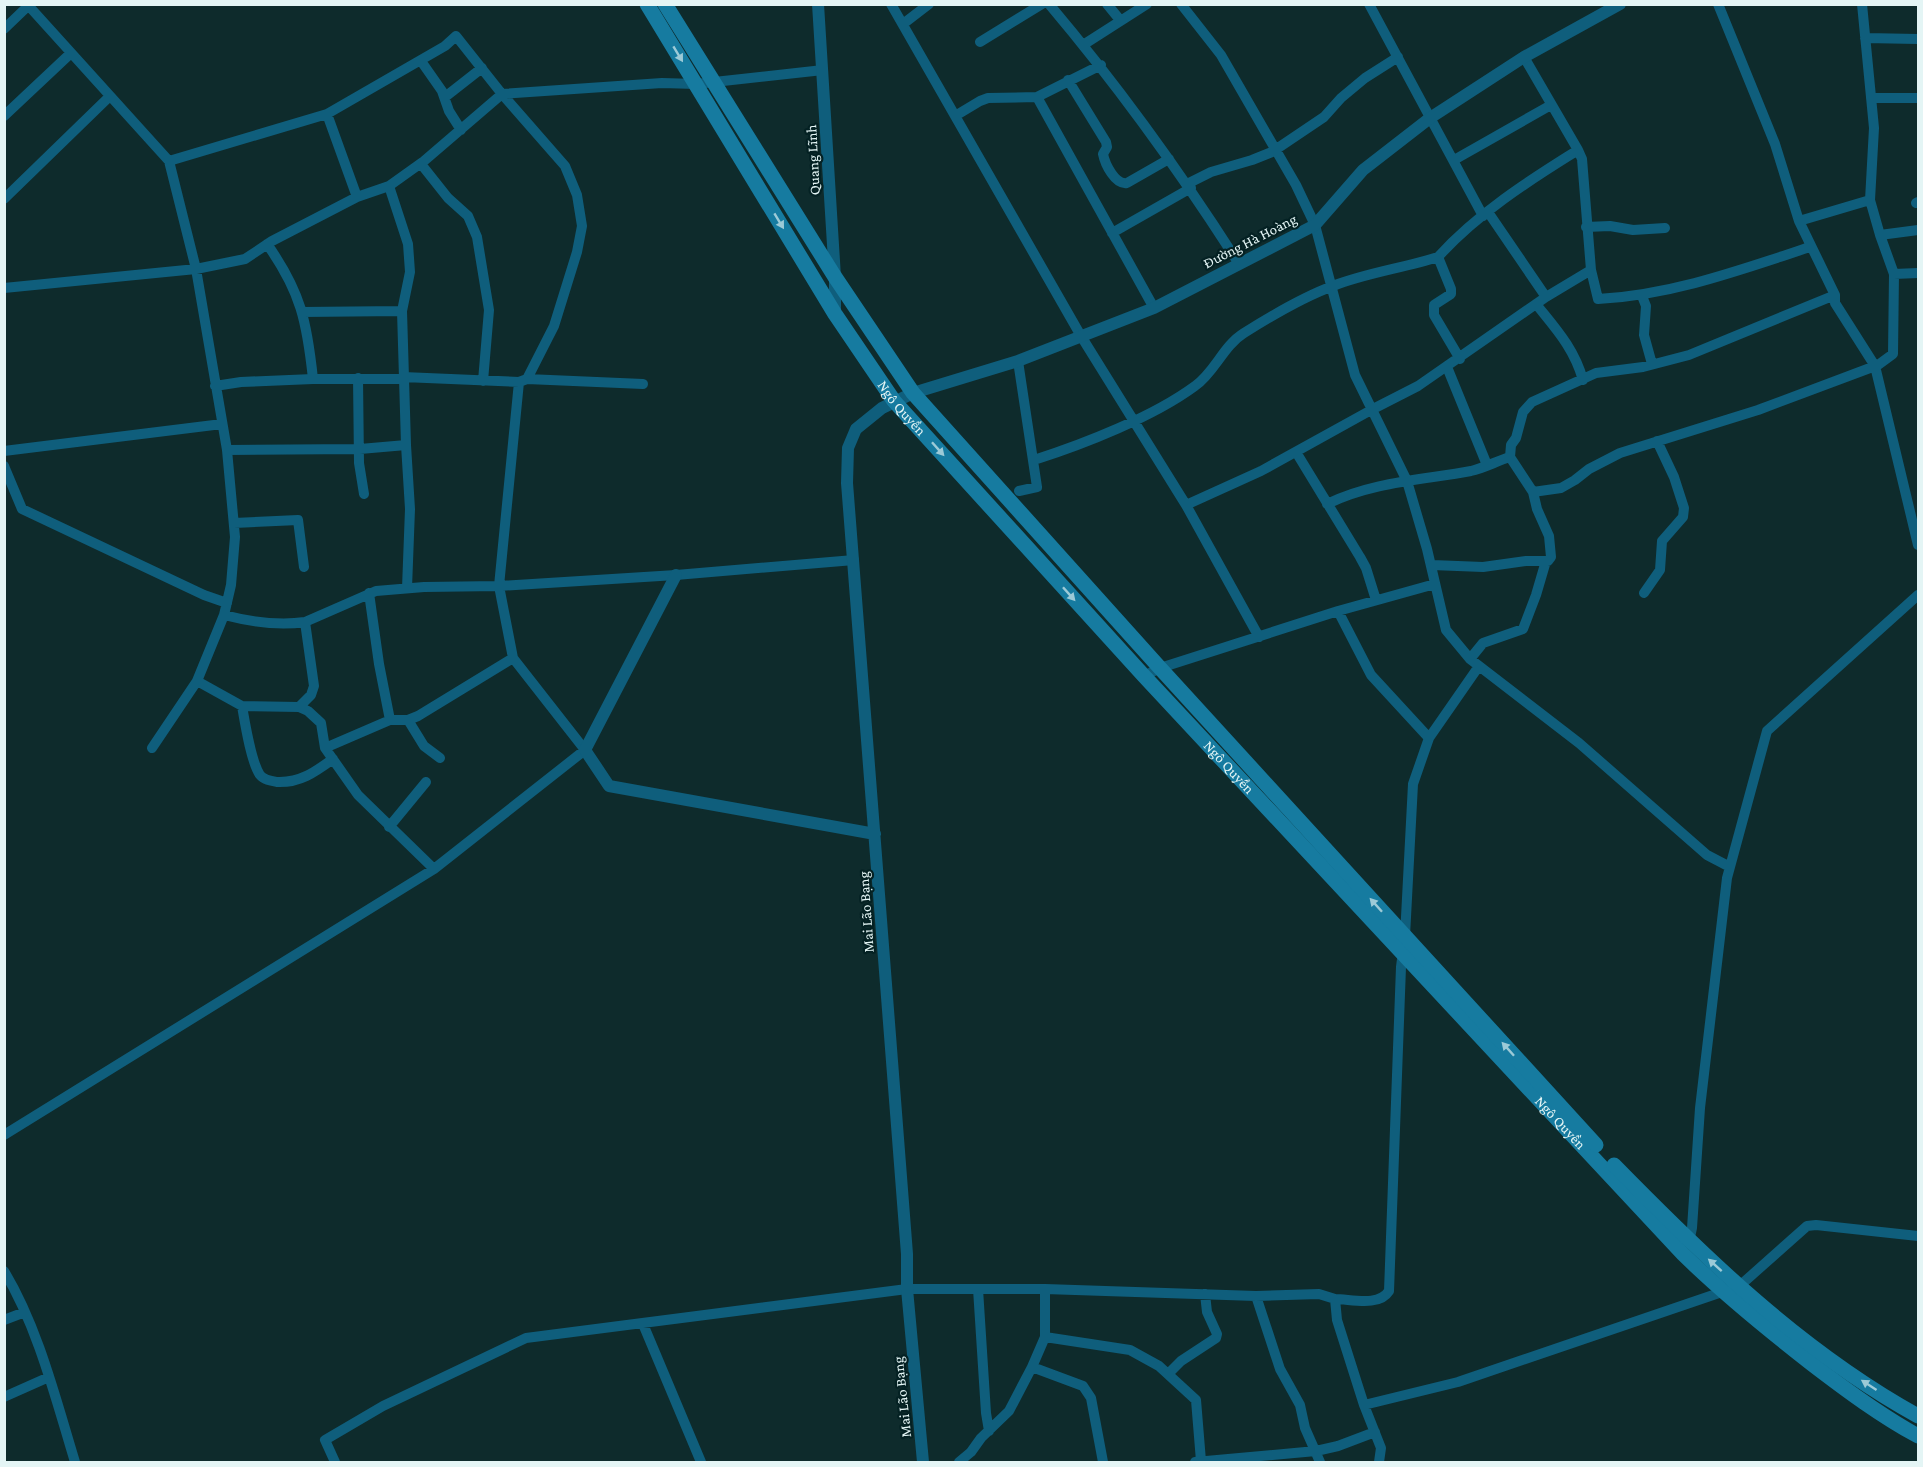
<svg xmlns="http://www.w3.org/2000/svg" width="1923" height="1467" font-family="'Crimson Pro',serif">
	<style>
		.lines { fill: none; stroke-linecap: round; stroke-linejoin: round }
		.minor { stroke: #0f5e7c; stroke-width: 10 }
		.tertiary { stroke: #0f5e7c; stroke-width: 12 }
		.secondary { stroke: #167ba0; stroke-width: 15 }
		.oneway { fill: #9ccad7 }
		.labels { text-anchor: middle; dominant-baseline: central; stroke-width: 4.5; stroke-linejoin: round; paint-order: stroke }
		.street-label { font-size: 15px; fill: #e4f5f5; stroke: #042123 }
	</style>
	<rect width="100%" height="100%" fill="#0e2b2c"/>
	<g class="lines">
		<path class="minor" d="M27,4L169,161L196,269L227,450L235,537L231,585L224,615L197,681L242,706L299,707L308,711L321,723L325,748L390,720H408L418,716L513,658L499,586L676,575L854,560
			M891,4L1081,336L1186,505L1261,471L1373,409L1418,386L1546,297L1488,212
			M1049,4C1119,87 1181,173 1239,264
			M1107,4L1120,20
			M1181,4L1221,55L1296,185L1315,225L1355,375L1407,481L1427,549L1446,630L1470,659L1579,743L1707,855L1730,867
			M1369,4L1483,216
			M1718,4L1775,144L1799,221L1835,295V303L1875,366L1918,545
			M903,24L929,4
			M4,29L28,6
			M1865,38L1918,39
			M980,42L1042,4
			M1083,45L1147,4
			M421,61L442,91L449,111L461,130
			M1101,65L1037,97L1154,308
			M1068,80L1106,142L1107,147L1103,154C1105,164 1115,185 1127,183L1169,159
			M445,97L482,68
			M1871,98H1918
			M327,114L357,197
			M4,116L71,53
			M955,116L980,101L988,98L1037,97
			M1454,160L1551,105
			M169,161L327,114L445,46L456,36L502,94L565,166L577,195L582,226L577,252L554,326L527,379L519,382L499,586L424,587L376,591L305,622C278,626 251,622 224,615
			M421,164L448,198L468,216L477,237L489,310L483,381
			M1187,184L1211,172L1252,160L1272,152L1324,117L1341,98L1365,78L1398,57
			M4,199L110,96
			M1916,203L1918,202
			M1799,221L1870,200
			M1586,227L1610,226L1633,230L1665,228
			M1112,233L1191,188
			M1880,235L1918,230
			M267,244C301,292 307,322 313,379
			M1591,270L1598,299C1672,295 1740,270 1810,247
			M1894,274L1918,273
			M4,288L196,269L245,259L272,241L357,197L389,186L424,161L502,94L662,83L696,84L823,70
			M1642,296L1646,306L1644,335L1652,364
			M1546,297L1591,270L1582,159L1578,150
			M1536,304C1556,329 1574,348 1583,380
			M302,312L402,311
			M1460,359L1434,315V305L1451,294V289L1438,257C1477,214 1528,181 1578,150L1524,57
			M1018,361L1037,487L1019,491
			M1447,367L1487,465
			M403,377L519,382
			M358,378L359,463L364,494
			M527,379L643,384
			M215,386L241,382L313,379H403
			M406,445L410,509L407,588
			M227,450L360,449L406,445L402,311L410,272L408,244L389,186
			M4,451L222,424
			M1296,452L1360,557L1366,568L1376,600
			M1034,460C1084,444 1153,417 1195,386C1215,372 1223,346 1244,333C1271,316 1303,297 1333,286C1366,273 1404,268 1438,257
			M4,466L22,509L204,595L227,603
			M1533,492L1561,488L1575,480L1589,469L1620,453L1758,410L1878,365L1893,354L1894,274L1880,235L1870,200L1874,128L1862,4
			M1327,504C1372,482 1422,480 1471,471C1484,468 1497,461 1510,457L1511,445L1516,438L1523,412L1532,402L1596,373L1643,367L1689,355L1835,295
			M1186,505L1259,637
			M234,523L298,520L304,567
			M1432,565L1483,567L1526,561H1548L1551,557L1549,536L1537,509L1533,492L1510,457
			M369,593L379,664L390,720
			M1644,593L1660,570L1662,541L1683,517L1684,508L1674,477L1657,441
			M1338,611L1371,675L1429,738L1479,666
			M1470,659L1483,643L1523,629L1536,595L1546,561
			M1144,676L1160,668L1338,611L1435,584
			M242,706C245,723 251,762 260,775C264,780 271,781 277,782C300,783 315,772 333,759
			M299,707L311,695L314,686L305,622
			M408,720L424,746L440,758
			M152,748L197,681
			M325,748L358,795L434,869
			M389,827L426,782
			M4,1135L434,869L585,750L513,658
			M1689,1242L1692,1228L1700,1108L1727,878L1767,731L1918,595
			M4,1271C38,1327 56,1400 75,1462
			M978,1289L986,1413L989,1431
			M1045,1289V1337L1032,1367L1083,1386L1091,1398L1103,1462
			M1256,1296L1280,1369L1300,1405L1305,1428L1320,1462
			M1335,1299C1351,1299 1379,1307 1389,1291L1401,967L1405,936L1413,784L1429,738
			M4,1320L25,1312
			M643,1324L701,1462
			M1045,1337L1130,1350L1159,1366L1196,1400L1201,1461
			M1168,1374L1181,1361L1216,1338L1217,1334L1207,1312L1205,1294
			M4,1397L49,1377
			M1364,1405L1381,1448L1379,1462
			M335,1462L325,1440L383,1406L526,1338L907,1289H1045L1256,1296L1319,1294L1335,1299L1337,1320L1364,1405L1458,1382L1722,1292L1744,1282L1807,1226L1816,1225L1918,1236
			M959,1462L971,1452L981,1438L1009,1411L1032,1367
			M1195,1462L1316,1451L1338,1446L1375,1432"/>
		<path class="tertiary" d="M818,4L835,277V314
			M676,575L585,750L609,786L875,834
			M923,1462L907,1289V1254L847,483L848,448L856,429L882,408L913,393L1018,361L1154,308L1315,225L1363,170L1430,118L1524,57L1620,4"/>
		<g class="secondary">
			<path id="s1" d="M647,4L835,314L894,401L1144,676L1683,1254C1724,1294 1767,1329 1812,1364C1846,1390 1881,1416 1918,1436"/>
			<path d="M665,4L835,277L913,393L1160,668L1596,1145"/>
			<path d="M1614,1165C1706,1259 1802,1352 1918,1416"/>
		</g>
	</g>
	<defs><path id="oneway-solid" d="M-6-.8H1V-3.2L6.5 0L1 3.2V.8H-6Z" transform="scale(1.5)"/></defs>
	<g class="oneway">
		<use href="#oneway-solid" transform="translate(678 54) rotate(59)"/>
		<use href="#oneway-solid" transform="translate(779 221) rotate(59)"/>
		<use href="#oneway-solid" transform="translate(938 449) rotate(48)"/>
		<use href="#oneway-solid" transform="translate(1069 594) rotate(48)"/>
		<use href="#oneway-solid" transform="translate(1376 905) rotate(-132)"/>
		<use href="#oneway-solid" transform="translate(1508 1049) rotate(-132)"/>
		<use href="#oneway-solid" transform="translate(1715 1265) rotate(-138)"/>
		<use href="#oneway-solid" transform="translate(1869 1385) rotate(-147)"/>
	</g>
	<g class="labels">
		<g class="street-label">
			<text transform="translate(813 160) rotate(-93)">Quang Lĩnh</text>
			<text transform="translate(1250 241) rotate(-27)">Đường Hà Hoàng</text>
			<text stroke="none"><textPath href="#s1" startOffset="478">Ngô Quyền</textPath></text>
			<text stroke="none"><textPath href="#s1" startOffset="964">Ngô Quyền</textPath></text>
			<text transform="translate(866 912) rotate(-94)">Mai Lão Bạng</text>
			<text stroke="none"><textPath href="#s1" startOffset="1450">Ngô Quyền</textPath></text>
			<text transform="translate(902 1397) rotate(-96)">Mai Lão Bạng</text>
		</g>
	</g>
	<rect width="1923" height="1467" fill="none" stroke="#e4f5f5" stroke-width="12"/>
</svg>
